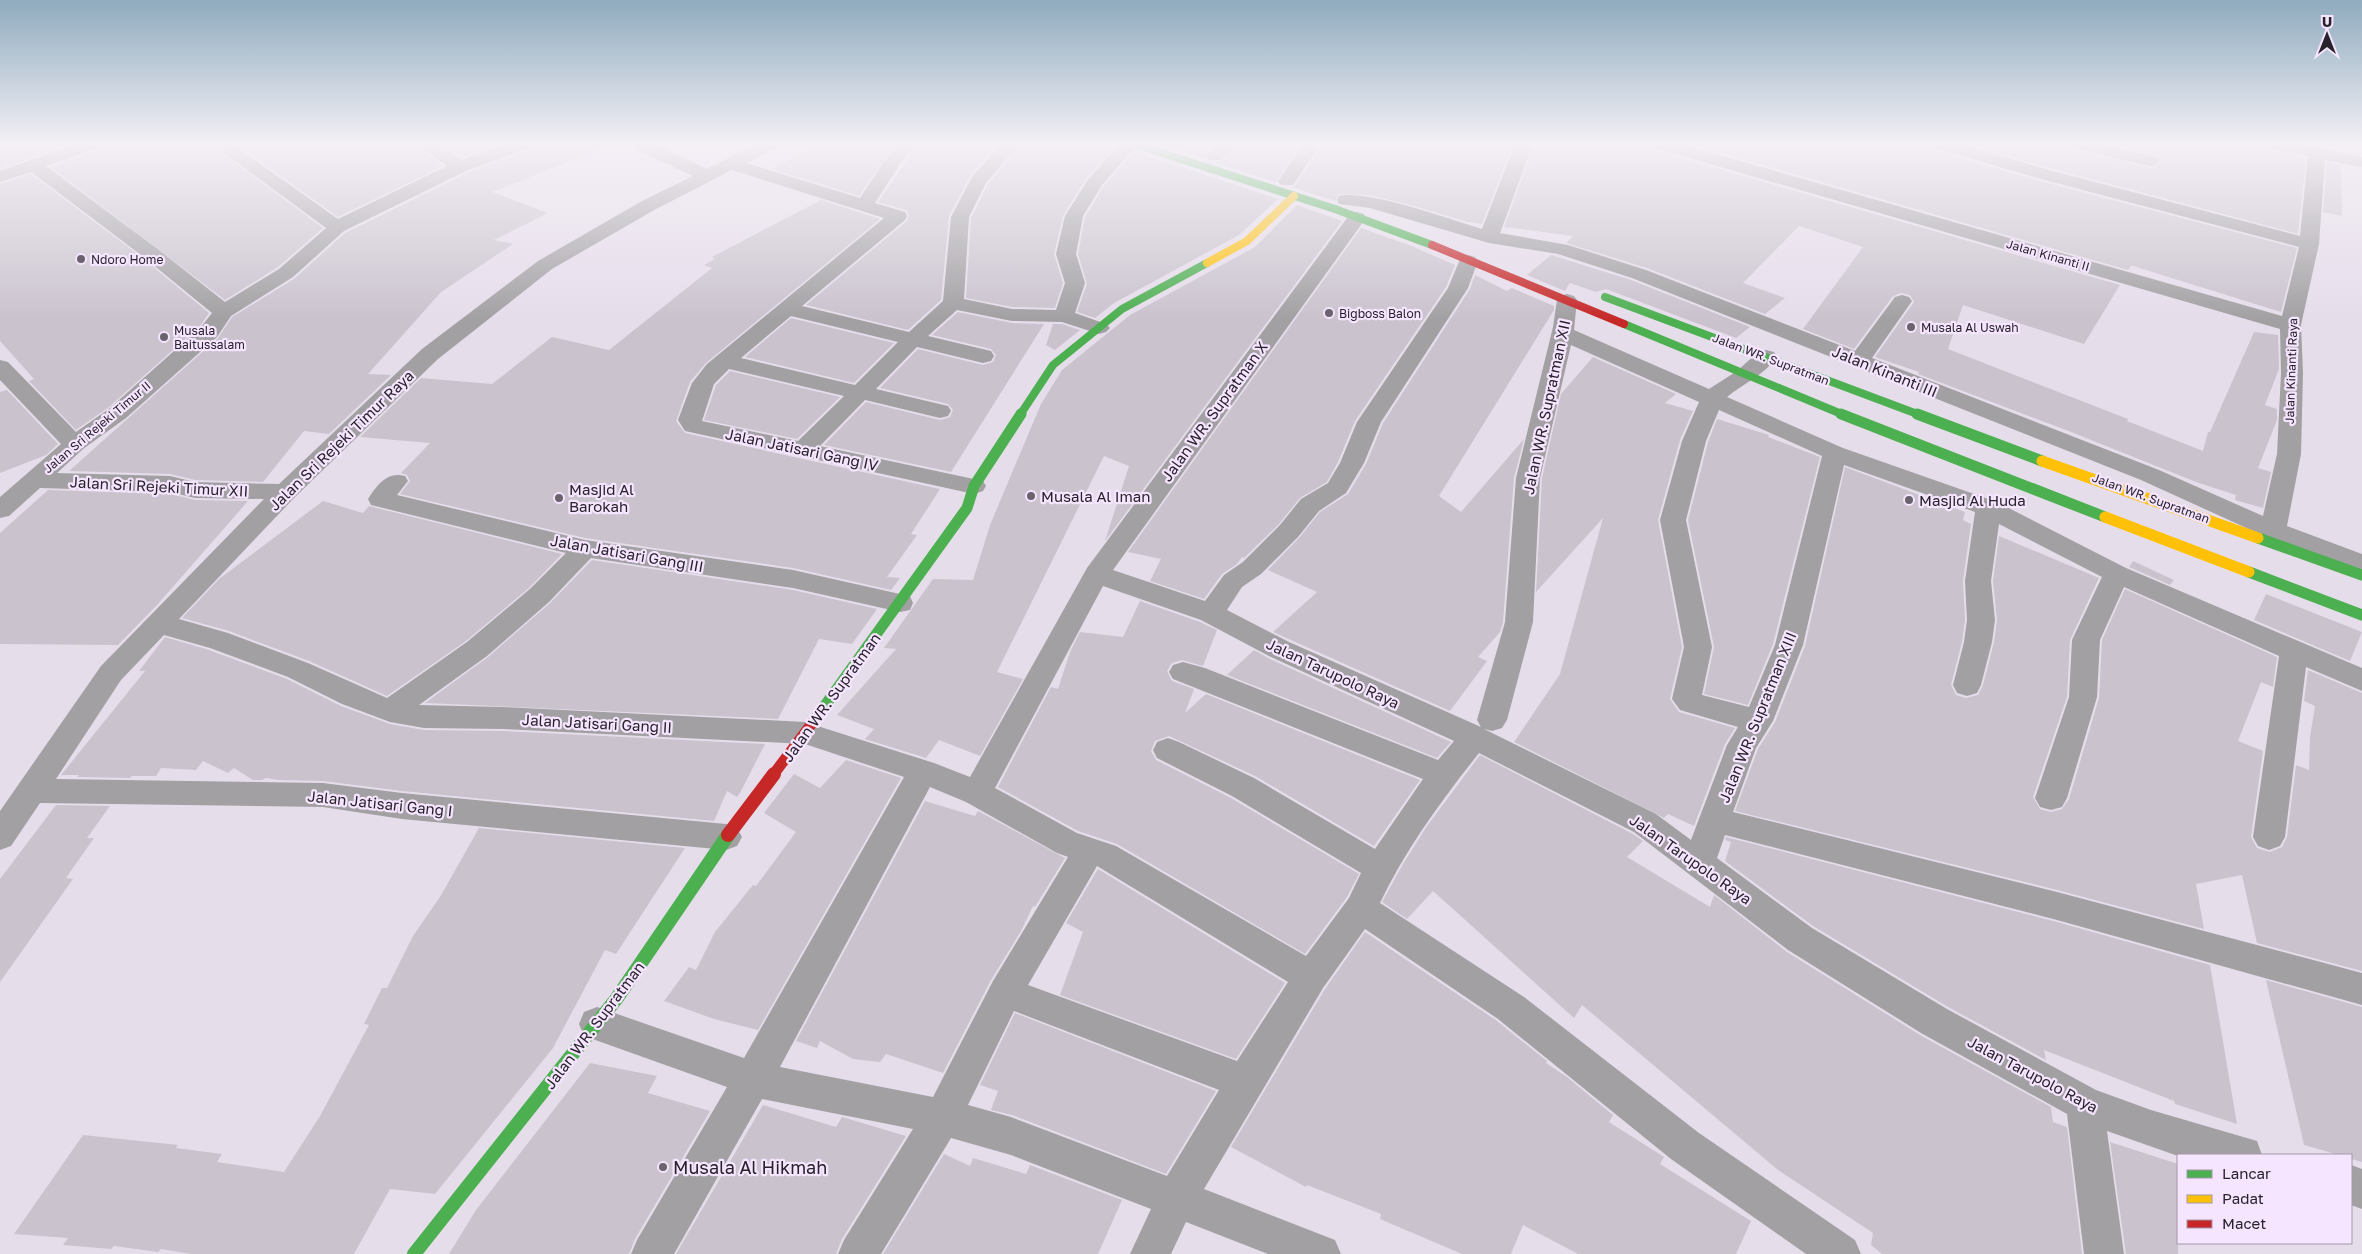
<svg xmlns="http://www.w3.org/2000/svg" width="2362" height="1254" font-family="'Golos Text',sans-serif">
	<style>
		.building { fill: #cac3ce }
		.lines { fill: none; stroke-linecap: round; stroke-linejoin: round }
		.street { fill: #a3a0a4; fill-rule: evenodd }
		.fast-far2 { stroke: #4caf50; stroke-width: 8 }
		.fast-far1 { stroke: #4caf50; stroke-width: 11 }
		.fast { stroke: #4caf50; stroke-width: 14 }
		.slow-far1 { stroke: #ffc107; stroke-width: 8 }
		.slow { stroke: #ffc107; stroke-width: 11 }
		.jam-far2 { stroke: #c62828; stroke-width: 8 }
		.jam-far1 { stroke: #c62828; stroke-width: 11 }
		.jam { stroke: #c62828; stroke-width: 14 }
		.poi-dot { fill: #6a636e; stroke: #f5e5ff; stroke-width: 2 }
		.labels { text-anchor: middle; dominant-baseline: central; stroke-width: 4.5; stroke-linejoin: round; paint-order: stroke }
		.far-street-label { font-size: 12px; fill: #28222b; stroke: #f5e5ff }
		.far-poi-label { font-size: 12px; fill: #28222b; stroke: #f5e5ff; text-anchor: start }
		.street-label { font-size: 15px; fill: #28222b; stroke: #f5e5ff }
		.poi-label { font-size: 15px; fill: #28222b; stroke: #f5e5ff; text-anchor: start }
		.near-poi-label { font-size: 18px; fill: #28222b; stroke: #f5e5ff; text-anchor: start }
	</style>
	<rect width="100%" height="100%" fill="#e6ddeb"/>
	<path class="building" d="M0,144H69L0,169Z
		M102,144H210L323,228L278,267L225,300L50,167L99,150Z
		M236,144H415L443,166L338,217Z
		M441,144H499L462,158Z
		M532,144H604L605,147L492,192L548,213L494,240L513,244L441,292L368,374L391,375L329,434L304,431L263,482L195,480L170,474L69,471L218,338L232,317L294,279L345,233L467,173L529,150Z
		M819,144H895L859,196L773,169Z
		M918,144H998L970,176L949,216L941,300L908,330L806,305L907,221L909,215L906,210L878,202Z
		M1021,144H1117L1087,177L1063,216L1054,254L1063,283L1055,308L1012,307L966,298L971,218L988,184Z
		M1159,144H1215L1205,155L1206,159Z
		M1239,144H1302L1276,182L1214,162L1222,161Z
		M1323,144H1513L1482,224L1468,222L1410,205L1369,195L1339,194L1335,201L1292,187L1295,186Z
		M1535,144H1651L1654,150L2120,285L2084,344L1963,305L1948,349L2128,419L2127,421L2203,451L2208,432H2210L2254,332L2278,335L2279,369L2265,405L2277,409V420L2258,468L2271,472L2263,508L2235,500L2236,495L2196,482L2066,430L1918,374L1919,372L1875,357L1914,302L1910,295L1901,293L1893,296L1854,349L1803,329L1863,247L1799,226L1743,283L1785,298L1765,314L1647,268L1566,243L1573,236L1504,227Z
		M1689,144H1913L2036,180L2297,248L2281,312L2133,266H2131L2128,270Z
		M2067,144L2071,150L2150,168L2156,167L2160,162L2156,155L2109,144H2264L2268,150L2306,158L2298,234L2050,168L1970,145Z
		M1134,152L1278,199L1239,235L1114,303L1095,318L1077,312L1087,284L1078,254L1085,217L1104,186Z
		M2327,162L2341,165L2342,216L2323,212Z
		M31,174L140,256L209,313L200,326L109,407L76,430L29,381L34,379L0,341V184Z
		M821,200L880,219L706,363L690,382L676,421L685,433L940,489L911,534L917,535L887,577L900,578L891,590L793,568L585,538L400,494L410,481L407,475L401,473L430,443L360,437L421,378L492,384L552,337L609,350L712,268L704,265L715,259L712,257Z
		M1297,205L1342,221L1105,541L1129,466L1104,456L997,672L1023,679L980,756L939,740L926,758L865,739L874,729L837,715L896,649L884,648L933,579L973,580L990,525L1041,404L1062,370L1130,315L1255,247Z
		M1361,228L1409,245L1455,265L1446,287L1355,421L1338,462L1327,482L1300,498L1279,524L1244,558L1242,557L1237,564L1222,574L1204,599L1150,581L1161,559L1128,552Z
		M1551,255L1631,280L1750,327L1736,338L1606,289L1596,292L1570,283L1565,291L1527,275Z
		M1475,275L1507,291L1512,288L1554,306V310L1439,496L1461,512L1524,439L1514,478L1503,622L1500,632L1478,657L1487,661L1450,711L1273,632L1317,592L1268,570L1299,538L1320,512L1348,494L1366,464L1383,423L1470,289Z
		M958,312L1012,323L1044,324L951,472L824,445L866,402L940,420L950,417L953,410L948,404L880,388L918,349L983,365L993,362L996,355L991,349L932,335Z
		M791,318L894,343L854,383L745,357Z
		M1053,324H1062L1080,330L1055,350L1046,345Z
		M1593,357L1676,394L1665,403L1693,411L1680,440L1658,520L1682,647L1670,699L1679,712L1735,728L1725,744L1694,826L1668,814L1664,818L1514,742L1560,674L1603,518L1536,592L1542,478L1561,394Z
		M730,371L840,397L797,439L704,420L716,385Z
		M7,390L58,444L46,455L0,473V392Z
		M1717,419L1769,435L1768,437L1820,457L1773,644L1748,705L1704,694L1714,647L1688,520L1708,442Z
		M1845,467L1965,512L1963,520L1971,524L1963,581L1965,620L1962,642L1951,685L1956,695L1966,698L1978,695L1983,685L1994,642L1997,620L1993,581L1999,536L2099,578L2070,640L2067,697L2033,797L2040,809L2051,812L2062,809L2069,799L2099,698L2102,640L2125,589L2277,657L2273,687L2261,682L2238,741L2263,751L2251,837L2257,848L2270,852L2282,847L2287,837L2296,765L2309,770L2310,737L2315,706L2304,701L2308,670L2362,693V971L2257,943L2242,875L2196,884L2204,929L2057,890L1735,811L1758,749L1775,722L1805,646Z
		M48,490L170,494L195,500L248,501L158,604L118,645L0,644V533Z
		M323,501L363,513L369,506L562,554L530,587L466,641L387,696L309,661L229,631L182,618L219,579Z
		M592,560L793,590L877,609L852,644L819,639L778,719L425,703L488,657L550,603Z
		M2133,561L2174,580L2170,585L2129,567Z
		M2266,594L2362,632L2350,661L2254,620Z
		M1140,601L1200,622L1217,630L1203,666L1182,660L1172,663L1167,671L1172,681L1194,689L1185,713L1206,694L1420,780L1374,846L1255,776L1169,736L1155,741L1151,751L1156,760L1231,798L1359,874L1347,897L1305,954L1117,844L1078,831L998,787L1051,687L1058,689L1070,652L1080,632L1123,637Z
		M165,637L209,650L287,679L341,706L390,724L424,730L503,731L765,744L740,793L737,797L727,791L714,821L402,791L323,781L278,780L266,778L262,780H253L234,768L228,773L203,761L196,770L161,768L156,776H132L130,778L77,777L79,775H61L145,671H139Z
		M1254,650L1268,658L1451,742L1437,758L1227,675Z
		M1480,755L1633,834L1643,841L1627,857L1710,907L1714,895L1787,952L1920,1035L2051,1107L2053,1122L2067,1127L2082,1254H1882L1871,1245L1873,1233L1778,1170L1582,1005L1574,1018L1433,891L1407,919L1382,902L1403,864L1427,826Z
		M846,760L901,778L758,1030L714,1019L664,1001L689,967L696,970L715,932L753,885L756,886L796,832L764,813L794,774L820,788Z
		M925,801L975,816L978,811L1065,858L1035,907L1033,906L1021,931L991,980L943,1073L886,1054L880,1062L853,1059L820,1041L817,1048L796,1041Z
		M56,805L110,806L87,838H94L66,878L73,879L0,982V879Z
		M479,828L685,848L616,954L605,950L553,1048L435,1194L390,1189L354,1254H191L161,1249L158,1252L114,1246L111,1249L63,1245L68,1238L14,1234L83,1135L178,1145L176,1148L222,1154L217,1162L284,1172L320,1116L369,1025L364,1024L382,988H387L413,936L440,897Z
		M1726,837L2057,922L2210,965L2237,1124L2175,1104L2174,1101L2044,1050L2046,1060L1948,1007L1813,926L1725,861L1731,842L1725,840Z
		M1098,869L1285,983L1236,1059L1060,995L1083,932L1066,923Z
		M1365,932L1497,1021L1547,1061L1546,1063L1567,1077L1613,1115L1609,1122L1664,1157L1660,1164L1751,1221L1736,1254H1578L1523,1225L1511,1254H1462L1380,1219L1381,1214L1307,1185L1306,1187L1231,1147L1325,989Z
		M2266,980L2362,1007V1162L2351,1159V1155H2339L2304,1145Z
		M1015,1013L1216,1091L1166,1174L1012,1115L991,1110L998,1091L980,1085Z
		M590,1063L657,1076L648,1093L710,1111L635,1239L629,1254H449L476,1210Z
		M763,1105L836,1127L842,1117L906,1136L842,1239L836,1254H676Z
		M2110,1142L2178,1164V1254H2126Z
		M944,1154L970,1166L973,1158L1026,1174L1030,1165L1122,1200L1098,1254H883Z"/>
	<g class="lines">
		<path class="street" d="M75,144H100L98,148L46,166L155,247L225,302L279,269L326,228L212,144H232L338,219L447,166L417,144H437L462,160L505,144H530L528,148L466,171L344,231L293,277L231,316L217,337L126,418L83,449L57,473L170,476L195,482L279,484L422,349L538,261L642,201L693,176L634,148L632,144H654L707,169L756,144H778L776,148L746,163L860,198L887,157L898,144H916L900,164L875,203L905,212L907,216L905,220L802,306L909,332L943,301L951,217L972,177L1001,144H1019L986,183L969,217L964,299L1012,309L1056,310L1065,283L1056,254L1065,216L1089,178L1120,144H1138L1102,185L1083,216L1076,254L1085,283L1075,313L1106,324L1110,328L1106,332L1099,334L1062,322L1012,321L957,310L928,336L991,351L994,356L991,361L983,363L917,347L876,389L948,406L951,411L948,416L940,418L865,400L820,446L983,481L986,486L983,491L974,494L685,431L678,420L692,383L707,364L884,218L732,170L656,209L552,269L438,359L294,498L179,619L228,633L308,663L387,698L467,642L531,588L566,553L371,505L368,499C377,485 387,471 405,476L408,481L397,495L585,540L793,570L900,594L910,596L913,603L910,610L900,612L793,588L591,558L549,602L487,656L419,705L503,707L805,722L934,763L970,777L1087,568L1350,214L1357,212L1364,214L1366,218L1113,570L1205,601L1224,575L1243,562L1280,525L1301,499L1328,483L1340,463L1357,422L1448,288L1461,257L1468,255L1475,257L1478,261L1468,288L1381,422L1364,463L1346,493L1319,511L1298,537L1261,574L1242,587L1227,610L1289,642L1481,727L1477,720L1505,622L1516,478L1553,327L1557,300L1560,296L1567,294L1574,296L1577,300L1574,330L1709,389L1737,371L1758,352L1766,350L1774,352L1777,357C1764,375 1744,383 1727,397L1843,448L1997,502L2126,568L2362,668V691L2306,667L2285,837L2280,846L2269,850L2258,846L2253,837L2279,656L2124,587L2100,640L2097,697L2067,798L2062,807L2051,810L2040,807L2035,798L2069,697L2072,640L2102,577L1999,524L1991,581L1995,620L1992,642L1981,685L1977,693L1967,696L1957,693L1953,685L1964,642L1967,620L1965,581L1975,512L1844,465L1803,645L1773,721L1756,748L1733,812L2057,892L2362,973V1005L2057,920L1725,835L1717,858L1812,928L1947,1009L2096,1090L2151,1110L2257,1141L2262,1155L2178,1156L2107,1131L2124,1254H2084L2067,1114L1921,1033L1788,950L1634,832L1479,753C1442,800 1406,848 1380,903L1524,997L1699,1133L1855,1240L1861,1254H1806L1671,1159L1498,1019L1365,929L1323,988L1204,1189L1335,1240L1341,1254H1268L1186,1222L1171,1254H1130L1151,1209L1011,1155L951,1138L881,1254H838L844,1240L913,1129L762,1099L674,1254H631L637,1240L727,1087L584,1036L579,1024L584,1012L597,1007L744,1058L904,777L805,744L503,729L424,728L390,722L342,704L288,677L210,648L164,635L121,680L56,779L323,783L402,793L726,824L737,828L742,837L737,846L726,850L402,819L323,807L40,803L11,846L0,850V811L101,666L264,499L195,498L170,492L40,488L9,516L0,518V497L61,444L0,380V360L8,362L76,432L110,408L201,327L212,313L141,255L31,172L0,182V171ZM791,316L898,342L855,385L741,358ZM1571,345L1699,402L1682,441L1660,520L1684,647L1672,699L1680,710L1738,727L1727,745L1691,840L1656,814L1484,729L1492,731L1502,728L1507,720L1533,622L1540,478ZM729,369L844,396L798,441L702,421L714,384ZM1719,410L1822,456L1775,645L1749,707L1702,695L1712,647L1686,520L1706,441ZM1103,586L1201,620L1269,656L1454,741L1438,760L1205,668L1183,662L1173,665L1169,672L1173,679L1423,779L1375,849L1254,778L1179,742L1168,738L1157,742L1153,750L1157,758L1232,796L1361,873L1349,898L1306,956L1116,846L1077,833L995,788ZM930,787L966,802L1057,853L1068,857L993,981L933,1097L780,1067ZM1097,866L1288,982L1237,1061L1028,985ZM1014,1011L1219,1090L1167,1176L1011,1117L968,1105Z
			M1218,144H1237L1221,160H1209L1206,156Z
			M1304,144H1321L1293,185H1281L1278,181Z
			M1515,144H1533L1500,233L1568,245L1646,270L1855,351L1895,297L1902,295L1909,297L1912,301L1872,358L2159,470L2263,516L2277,454L2281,373L2280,329L1655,148L1653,144H1681L2282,316L2299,247L2037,178L1935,148L1933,144H1960L2049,170L2300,236L2308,156L2268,148L2266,144H2301L2362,157V167L2325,160L2319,244L2301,325L2303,373L2301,454L2287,526L2362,554V573L2264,536L2141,480L1632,278L1558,254L1489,243L1370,208L1339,204L1337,200L1339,196C1367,189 1452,220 1482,229Z
			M2069,144H2100L2156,157L2159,161L2156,165L2150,166L2071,148Z
			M2351,1165L2362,1169V1209L2351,1205Z"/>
		<path class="fast-far2" d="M1134,144L1335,209L1432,245
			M1605,297L1920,415
			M1624,324L1844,415
			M1020,415L1053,365L1122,309L1207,263"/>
		<path class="fast-far1" d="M1841,414L2105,517
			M1917,414L2042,461
			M2258,538L2362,575
			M2249,572L2362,615
			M813,722L967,508L974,486L1021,414"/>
		<path class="fast" d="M414,1254L617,998L728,835"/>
		<path class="slow-far1" d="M1207,263L1247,241L1294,196"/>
		<path class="slow" d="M2042,461L2258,538
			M2105,517L2249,572"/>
		<path class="jam-far2" d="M1432,245L1624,324"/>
		<path class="jam-far1" d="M773,775L813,722"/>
		<path class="jam" d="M728,835L774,774"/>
	</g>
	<linearGradient id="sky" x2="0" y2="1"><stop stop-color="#8fabbe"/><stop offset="0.45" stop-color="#f4f0f6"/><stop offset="1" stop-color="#f4f0f6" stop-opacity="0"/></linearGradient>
	<rect width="2362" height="320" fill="url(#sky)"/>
	<g class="poi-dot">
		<circle cx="81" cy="259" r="5"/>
		<circle cx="1329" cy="313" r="5"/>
		<circle cx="1911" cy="327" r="5"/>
		<circle cx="164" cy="337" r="5"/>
		<circle cx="1031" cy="496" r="5"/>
		<circle cx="559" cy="498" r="5"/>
		<circle cx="1909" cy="500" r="5"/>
		<circle cx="663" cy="1167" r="5"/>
	</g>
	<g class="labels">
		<g class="far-street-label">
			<text transform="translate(2048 255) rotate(16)">Jalan Kinanti II</text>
			<text transform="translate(1771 359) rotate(21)">Jalan WR. Supratman</text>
			<text transform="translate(2291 371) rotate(-88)">Jalan Kinanti Raya</text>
			<text transform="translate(97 427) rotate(-40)">Jalan Sri Rejeki Timur II</text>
			<text transform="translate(2151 498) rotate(20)">Jalan WR. Supratman</text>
		</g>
		<g class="far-poi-label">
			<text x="91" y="259">Ndoro Home</text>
			<text x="1339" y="313">Bigboss Balon</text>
			<text x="1921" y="327">Musala Al Uswah</text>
			<text x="174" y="330">Musala<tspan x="174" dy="14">Baitussalam</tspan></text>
		</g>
		<g class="street-label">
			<text transform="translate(1885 371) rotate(22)">Jalan Kinanti III</text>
			<text transform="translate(1546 407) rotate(-78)">Jalan WR. Supratman XII</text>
			<text transform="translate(1214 411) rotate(-54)">Jalan WR. Supratman X</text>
			<text transform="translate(341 440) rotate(-44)">Jalan Sri Rejeki Timur Raya</text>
			<text transform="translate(802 449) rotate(12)">Jalan Jatisari Gang IV</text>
			<text transform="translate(159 486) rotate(3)">Jalan Sri Rejeki Timur XII</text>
			<text transform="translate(627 553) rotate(10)">Jalan Jatisari Gang III</text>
			<text transform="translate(1333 673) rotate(25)">Jalan Tarupolo Raya</text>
			<text transform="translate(831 697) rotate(-54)">Jalan WR. Supratman</text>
			<text transform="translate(1757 717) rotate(-68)">Jalan WR. Supratman XIII</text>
			<text transform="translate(597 723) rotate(3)">Jalan Jatisari Gang II</text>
			<text transform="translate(380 803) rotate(6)">Jalan Jatisari Gang I</text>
			<text transform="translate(1691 859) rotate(35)">Jalan Tarupolo Raya</text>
			<text transform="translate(594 1025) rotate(-53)">Jalan WR. Supratman</text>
			<text transform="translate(2033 1074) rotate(28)">Jalan Tarupolo Raya</text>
		</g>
		<g class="poi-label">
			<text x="569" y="489">Masjid Al<tspan x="569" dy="17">Barokah</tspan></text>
			<text x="1041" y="496">Musala Al Iman</text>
			<text x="1919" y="500">Masjid Al Huda</text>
		</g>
		<g class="near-poi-label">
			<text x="673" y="1167">Musala Al Hikmah</text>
		</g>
	</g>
	<rect x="2177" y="1154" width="175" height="90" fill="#f5e5ff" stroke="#a397aa"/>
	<rect x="2187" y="1170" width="25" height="8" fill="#4caf50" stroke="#a397aa"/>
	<text x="2222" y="1179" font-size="15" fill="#28222b">Lancar</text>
	<rect x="2187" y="1195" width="25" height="8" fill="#ffc107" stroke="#a397aa"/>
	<text x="2222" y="1204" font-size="15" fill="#28222b">Padat</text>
	<rect x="2187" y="1220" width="25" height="8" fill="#c62828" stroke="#a397aa"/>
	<text x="2222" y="1229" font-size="15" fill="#28222b">Macet</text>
	<g transform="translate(2327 35)" stroke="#f5e5ff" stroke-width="4" paint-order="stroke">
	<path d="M0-4L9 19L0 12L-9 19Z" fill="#28222b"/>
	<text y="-8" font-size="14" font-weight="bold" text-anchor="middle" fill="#28222b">U</text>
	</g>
</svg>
